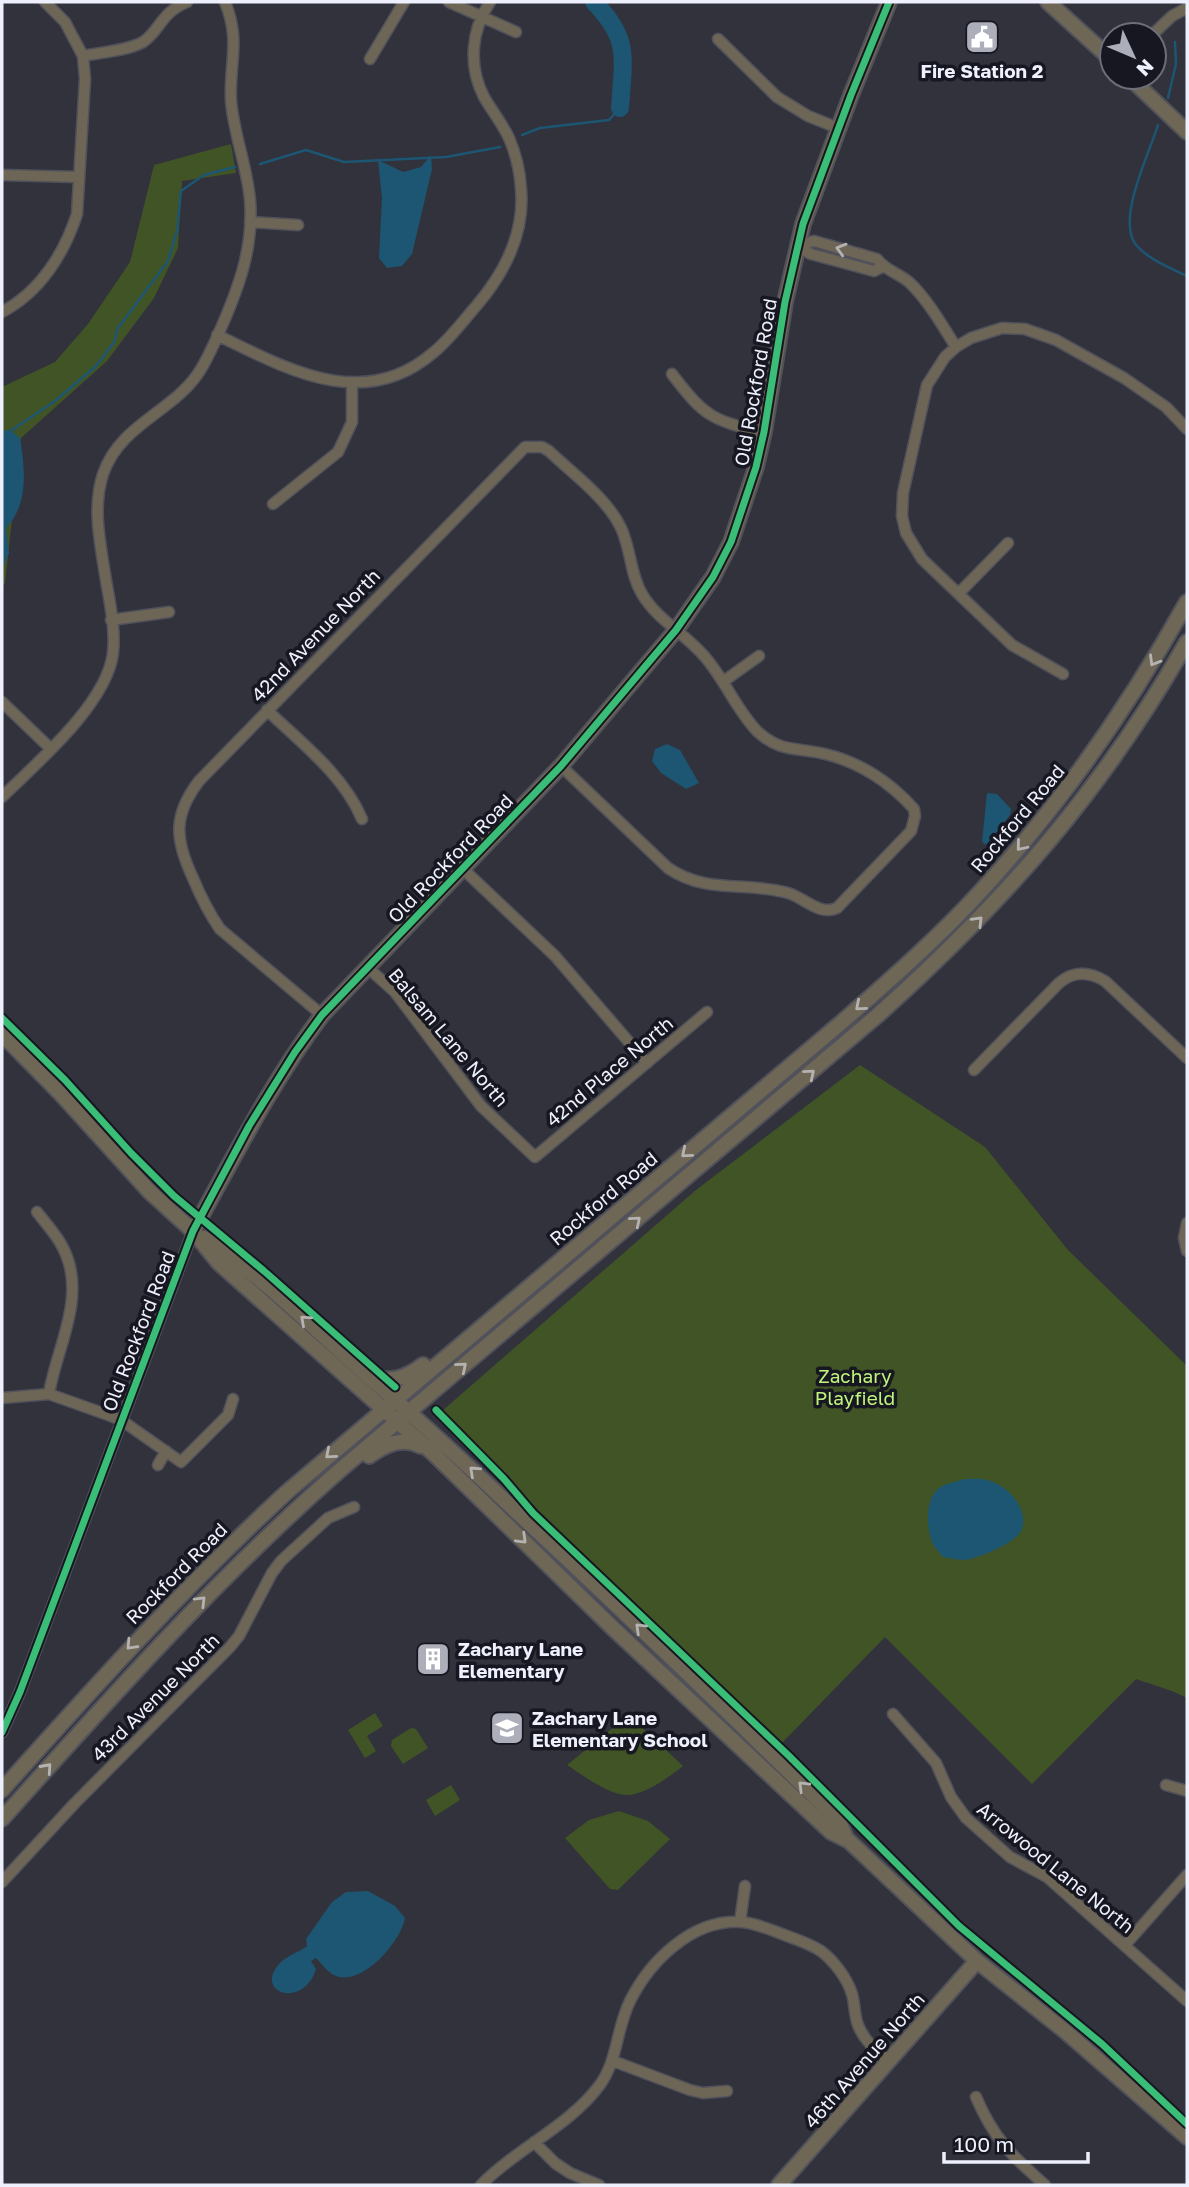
<svg xmlns="http://www.w3.org/2000/svg" width="1189" height="2187" font-family="'Golos Text',sans-serif">
	<style>
		.green { fill: #415426 }
		.water { fill: #1d5672 }
		.lines { fill: none; stroke-linecap: round; stroke-linejoin: round }
		.stream { stroke: #1d5672; stroke-width: 2.5 }
		.river { stroke: #1d5672; stroke-width: 18 }
		.street-casing { stroke: #50515a; stroke-width: 13 }
		.secondary-casing { stroke: #50515a; stroke-width: 18 }
		.street { stroke: #6d6556; stroke-width: 10 }
		.secondary { stroke: #6f6756; stroke-width: 14 }
		.cycleway-casing { stroke: #161720; stroke-width: 11 }
		.cycleway { stroke: #3abd76; stroke-width: 7 }
		.oneway { stroke: #b4b1b2 }
		.oneway2 { stroke: #b5b2b2 }
		.labels { text-anchor: middle; dominant-baseline: central; stroke-width: 7; stroke-linejoin: round; paint-order: stroke }
		.poi-label { font-size: 19px; font-weight: bold; fill: #eef0fd; stroke: #161720; text-anchor: start }
		.street-label { font-size: 19px; fill: #eef0fd; stroke: #161720 }
		.park-label { font-size: 19px; fill: #c1f47b; stroke: #161720 }
	</style>
	<rect width="100%" height="100%" fill="#31323c"/>
	<path class="green" d="M231,144L236,173L182,181L178,248L154,298L107,361L21,438L5,583L2,586V387L55,362L88,324L130,262L154,165Z
		M860,1065L985,1147L1068,1250L1187,1366V1698L1172,1691L1136,1679L1032,1784L885,1637L781,1744L539,1511L442,1411L696,1190Z
		M375,1713L383,1726L367,1736L376,1751L365,1758L348,1730Z
		M625,1718H632L683,1766C669,1777 644,1796 625,1795C606,1793 582,1775 567,1765Z
		M411,1728L416,1729L428,1748L403,1764L391,1746L392,1740Z
		M451,1785L460,1800L435,1816L426,1800Z
		M619,1811L648,1821L670,1839L618,1890L610,1889L565,1838L589,1820Z"/>
	<path class="water" d="M431,155L432,169L412,254L402,266L387,268L379,258L382,198L378,160L403,172L421,167Z
		M10,430L20,438C25,469 29,504 6,528L9,553L2,569V431Z
		M667,744L680,750L699,783L686,789L661,773L652,761L655,749Z
		M987,793L997,794L1011,809L1010,815L986,845L982,842Z
		M965,1479C972,1479 980,1478 987,1480C1006,1484 1029,1508 1022,1529C1017,1543 979,1558 965,1560C958,1560 950,1558 943,1557C940,1553 935,1548 933,1544C926,1529 925,1500 938,1489C945,1483 956,1482 965,1479Z
		M368,1891L395,1906L405,1918C401,1942 359,1991 332,1974C326,1970 321,1963 316,1958L311,1961L316,1969C304,2008 258,1994 276,1968C283,1956 297,1954 307,1946L306,1939L332,1902L346,1892Z"/>
	<g class="lines">
		<path class="stream" d="M1168,98L1176,64L1175,42
			M1158,125C1149,154 1116,220 1136,245C1148,259 1170,268 1187,276
			M522,135L540,128L609,120L620,108
			M260,164L306,150L344,162L446,157L500,147
			M9,432L55,401L96,366L114,342L118,328L168,261L177,231L181,191L204,175L235,167"/>
		<path class="river" d="M594,2C631,40 623,58 620,108"/>
		<g class="street-casing">
			<path id="street" d="M449,2L516,32
				M1152,35L1172,16L1187,8
				M718,39L777,97L808,116L838,128
				M83,56C101,52 127,51 143,42C161,30 160,13 187,2
				M370,59L404,2
				M2,175L79,177
				M250,222L298,225
				M796,246L814,241L877,259C885,270 898,273 909,282C928,300 942,325 956,347
				M796,246L811,254L874,271L882,267
				M2,312C40,292 64,254 77,214L85,79L83,56L65,22L45,2
				M217,335C287,369 364,413 434,352C450,339 463,321 477,305C505,272 525,234 521,189C520,172 516,154 509,138C502,123 492,111 484,97C468,66 471,30 490,2
				M672,374C704,416 712,421 764,432
				M273,504L338,452L352,422V383
				M959,593L1008,543
				M111,620L169,612
				M1063,674L1012,645L922,559L906,533L902,516L903,493L927,385L945,357L956,347L971,338L1002,328L1025,329L1056,340L1124,378L1166,407L1187,429
				M724,681L759,656
				M2,702L50,748
				M267,710C301,743 343,774 362,819
				M2,797C38,762 107,703 113,653C116,626 108,595 104,568C99,537 93,505 103,474C120,425 170,413 197,375C207,361 214,344 221,328C239,287 254,246 250,200C247,166 234,135 231,101C229,63 241,41 225,2
				M463,869L555,956L647,1063
				M367,967L395,992L481,1106L535,1157L707,1012
				M322,1015L220,929C208,912 200,895 192,876C175,839 173,815 199,781L525,447H542L549,451C573,474 607,498 621,528C631,549 630,574 642,594C658,621 686,634 705,657C725,680 736,709 757,731C780,753 797,747 825,754C860,762 891,783 914,809L915,816L911,831L837,908C819,916 805,898 788,893C746,881 708,895 668,868L561,766
				M974,1070L1059,983C1073,971 1088,971 1105,981L1187,1058
				M37,1212C48,1226 61,1240 67,1257C84,1302 56,1350 49,1394
				M1187,1223L1184,1238L1187,1251
				M2,1398L49,1394L108,1415L121,1420L181,1462L228,1415L233,1399
				M158,1465L166,1451
				M893,1714L936,1763L951,1797L966,1818L1010,1857L1047,1877L1187,2001
				M2,1732L20,1692L193,1231
				M1166,1785L1187,1791
				M2,1882L75,1803L230,1647L239,1636L272,1573L281,1561L328,1518L354,1507
				M740,1922L745,1886
				M1125,1945L1187,1875
				M613,2061L690,2090L703,2093L727,2091
				M976,2097C994,2139 1011,2155 1045,2185
				M534,2142L555,2163L570,2173L599,2185
				M481,2185C517,2148 568,2127 599,2086C618,2061 616,2029 630,2001C650,1961 692,1919 741,1922C755,1923 769,1929 782,1934C795,1939 809,1943 821,1951C834,1961 847,1978 852,1994C855,2004 854,2015 858,2025C864,2041 877,2051 889,2061"/>
		</g>
		<g class="secondary-casing">
			<path id="secondary" d="M1048,2L1112,60
				M1129,77L1187,132
				M2,1034L62,1095L149,1191L193,1231L219,1263L433,1453L616,1631L831,1832L849,1841L977,1961L1065,2031L1187,2137
				M193,1231C234,1157 271,1083 322,1015L561,766L676,630L713,577L731,542L756,467L764,432L785,302L803,224L851,95L889,2
				M204,1238C264,1277 316,1331 370,1378C432,1431 490,1487 549,1542C647,1634 744,1727 839,1821L846,1838
				M371,1376C392,1383 406,1378 423,1365
				M369,1456C385,1445 402,1436 421,1446
				M2,1790C94,1687 185,1586 287,1492L842,1022C890,980 938,938 981,891C1062,803 1129,706 1187,602
				M2,1819C110,1698 218,1577 340,1470L878,1015C1004,902 1103,790 1187,642
				M779,2185L977,1961"/>
		</g>
		<use href="#street" class="street"/>
		<use href="#secondary" class="secondary"/>
		<g class="cycleway-casing">
			<path id="cycleway" d="M2,1018L65,1080L131,1153L174,1196L264,1271L395,1387
				M436,1410L504,1479L533,1513L788,1755L959,1926L1102,2044L1187,2124
				M2,1732L20,1692L193,1231L249,1126L295,1052L322,1015L561,766L676,630L713,577L731,542L756,467L764,432L785,302L803,224L851,95L889,2"/>
		</g>
		<use href="#cycleway" class="cycleway"/>
	</g>
	<defs><path id="oneway-chevron" d="M-2-3.5L2.5 0L-2 3.5" fill="none" stroke-width="1.6" stroke-linecap="round" stroke-linejoin="round" transform="scale(1.75)"/></defs>
	<use class="oneway" href="#oneway-chevron" transform="translate(841 249) rotate(-164)"/>
	<g class="oneway2">
		<use href="#oneway-chevron" transform="translate(1154 661) rotate(121)"/>
		<use href="#oneway-chevron" transform="translate(1021 846) rotate(130)"/>
		<use href="#oneway-chevron" transform="translate(978 921) rotate(-46)"/>
		<use href="#oneway-chevron" transform="translate(860 1006) rotate(139)"/>
		<use href="#oneway-chevron" transform="translate(810 1074) rotate(-40)"/>
		<use href="#oneway-chevron" transform="translate(686 1153) rotate(140)"/>
		<use href="#oneway-chevron" transform="translate(636 1221) rotate(-40)"/>
		<use href="#oneway-chevron" transform="translate(305 1320) rotate(-138)"/>
		<use href="#oneway-chevron" transform="translate(462 1367) rotate(-40)"/>
		<use href="#oneway-chevron" transform="translate(330 1454) rotate(139)"/>
		<use href="#oneway-chevron" transform="translate(474 1471) rotate(-137)"/>
		<use href="#oneway-chevron" transform="translate(522 1539) rotate(44)"/>
		<use href="#oneway-chevron" transform="translate(201 1601) rotate(-45)"/>
		<use href="#oneway-chevron" transform="translate(640 1628) rotate(-136)"/>
		<use href="#oneway-chevron" transform="translate(131 1645) rotate(133)"/>
		<use href="#oneway-chevron" transform="translate(47 1768) rotate(-48)"/>
		<use href="#oneway-chevron" transform="translate(803 1786) rotate(-135)"/>
	</g>
	<defs>
		<g id="civic-square" transform="scale(1.75)"><rect x="-9" y="-9" width="18" height="18" rx="4" fill="#acaeb9" stroke="#161720"/><path d="M-.6-6.5H3V-4.5H.6V-3L4-1V1h2V6H-6V1h2V-1L-.6-3ZM-1.2 2.5V6h2.4V2.5Z" fill="#fff"/></g>
		<g id="building-square" transform="scale(1.75)"><rect x="-9" y="-9" width="18" height="18" rx="4" fill="#acaeb9" stroke="#161720"/><path d="M-4-6H4V6H1V3H-1V6H-4ZM-2.5-4.3h1.7v1.8h-1.7ZM.8-4.3h1.7v1.8H.8ZM-2.5-1h1.7V.8h-1.7ZM.8-1h1.7V.8H.8Z" fill="#fff"/></g>
		<g id="school-square" transform="scale(1.75)"><rect x="-9" y="-9" width="18" height="18" rx="4" fill="#acaeb9" stroke="#161720"/><path d="M0-5L7-2L0 1L-7-2ZM-4 1L0 2.5L4 1V4Q0 6-4 4Z" fill="#fff"/></g>
	</defs>
	<g fill-rule="evenodd">
		<use href="#civic-square" x="982" y="37"/>
		<use href="#building-square" x="433" y="1659"/>
		<use href="#school-square" x="507" y="1728"/>
	</g>
	<g class="labels">
		<g class="poi-label">
			<text x="982" y="70" text-anchor="middle">Fire Station 2</text>
			<text x="458" y="1648">Zachary Lane<tspan x="458" dy="22">Elementary</tspan></text>
			<text x="532" y="1717">Zachary Lane<tspan x="532" dy="22">Elementary School</tspan></text>
		</g>
		<g class="street-label">
			<text transform="translate(755 382) rotate(-80)">Old Rockford Road</text>
			<text transform="translate(315 635) rotate(-46)">42nd Avenue North</text>
			<text transform="translate(1017 818) rotate(-50)">Rockford Road</text>
			<text transform="translate(450 858) rotate(-46)">Old Rockford Road</text>
			<text transform="translate(449 1037) rotate(50)">Balsam Lane North</text>
			<text transform="translate(609 1071) rotate(-40)">42nd Place North</text>
			<text transform="translate(603 1198) rotate(-40)">Rockford Road</text>
			<text transform="translate(138 1331) rotate(-69)">Old Rockford Road</text>
			<text transform="translate(176 1573) rotate(-45)">Rockford Road</text>
			<text transform="translate(155 1697) rotate(-45)">43rd Avenue North</text>
			<text transform="translate(1056 1867) rotate(39)">Arrowood Lane North</text>
			<text transform="translate(864 2060) rotate(-49)">46th Avenue North</text>
		</g>
		<g class="park-label">
			<text x="855" y="1375">Zachary<tspan x="855" dy="22">Playfield</tspan></text>
		</g>
	</g>
	<rect width="1189" height="2187" fill="none" stroke="#eef0fd" stroke-width="7"/>
	<g transform="translate(1133 56) rotate(134)"><circle r="33" fill="#161720" stroke="#6c6e78" stroke-width="2"/>
	<path d="M0-5L12 26L0 18L-12 26Z" fill="#acaeb9"/>
	<text y="-10" font-size="19" font-weight="bold" text-anchor="middle" fill="#eef0fd">N</text>
	</g>
	<path d="M944 2152v10h144v-10" fill="none" stroke="#eef0fd" stroke-width="3.5"/>
	<text x="954" y="2152" font-size="21" fill="#eef0fd" stroke="#161720" stroke-width="5" paint-order="stroke">100 m</text>
</svg>
